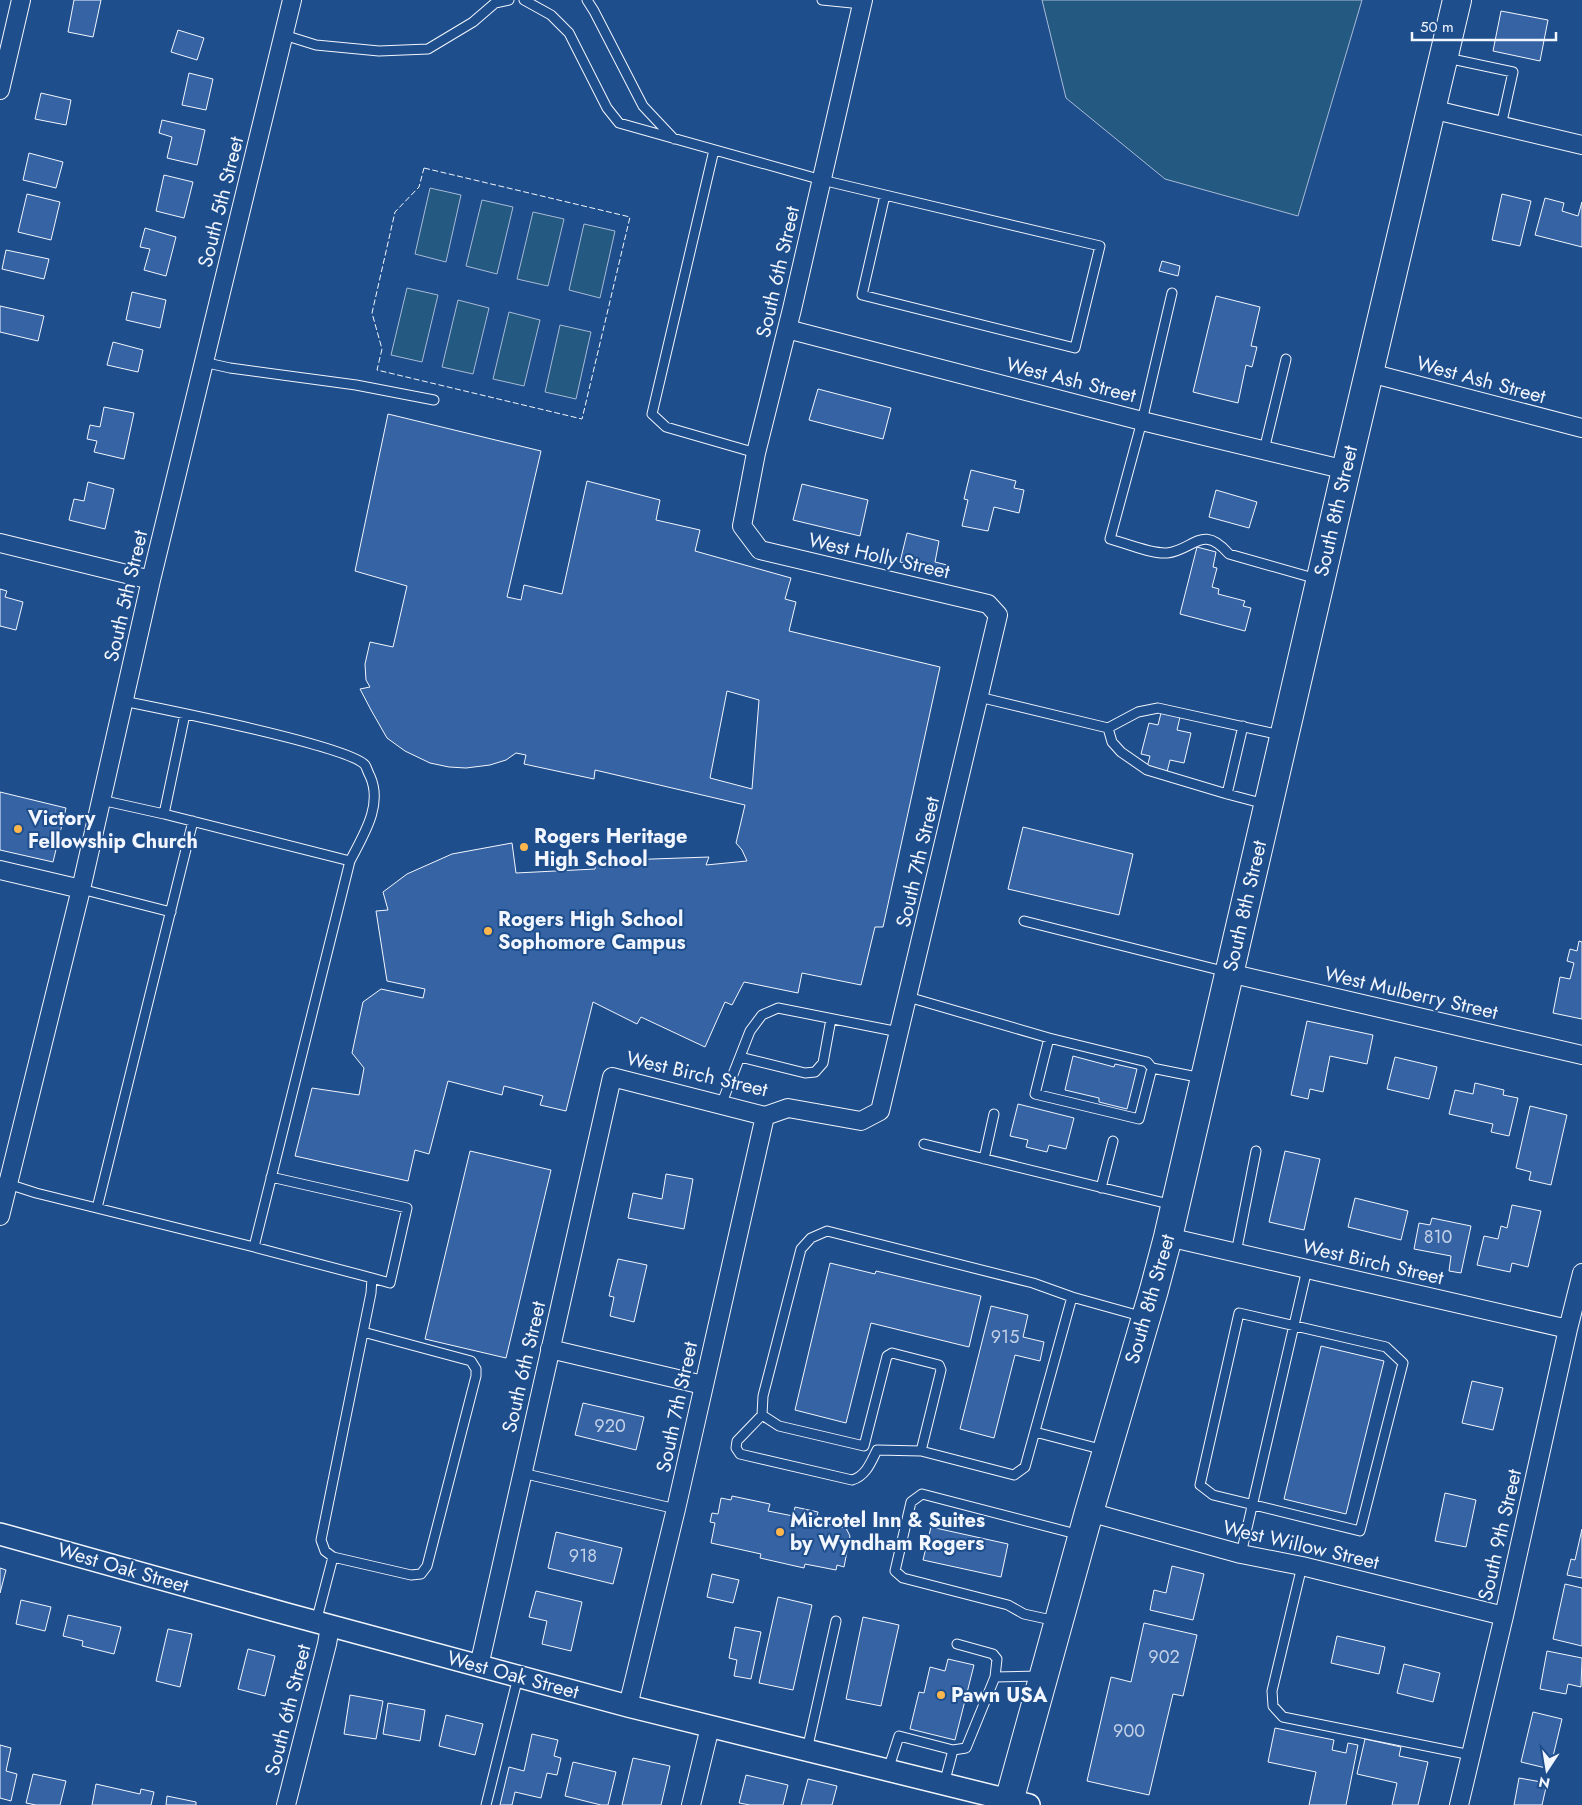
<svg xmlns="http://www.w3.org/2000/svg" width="1582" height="1805" font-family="Jost,sans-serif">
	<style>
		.green { fill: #245a82; stroke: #a8bbd7 }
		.building { fill: #3563a3; stroke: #f2f6ff; fill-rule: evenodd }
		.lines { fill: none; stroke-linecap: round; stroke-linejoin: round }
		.service-casing { stroke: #f2f6ff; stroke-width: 11 }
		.minor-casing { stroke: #f2f6ff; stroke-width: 20 }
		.tertiary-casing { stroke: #f2f6ff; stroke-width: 24 }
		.primary-casing { stroke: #f2f6ff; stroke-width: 30 }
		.service { stroke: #1f4e8c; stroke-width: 9 }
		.minor { stroke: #1f4e8c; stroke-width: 18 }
		.tertiary { stroke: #1f4e8c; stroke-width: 21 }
		.primary { stroke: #1f4e8c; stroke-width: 28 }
		.fence { stroke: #f2f6ff; stroke-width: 1; stroke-dasharray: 6 2.5; stroke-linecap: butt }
		.poi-dot { fill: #ffb74d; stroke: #1f4e8c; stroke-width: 2 }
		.labels { text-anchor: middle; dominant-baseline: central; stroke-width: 4; stroke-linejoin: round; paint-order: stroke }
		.number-label { font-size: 18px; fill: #c3d1e8 }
		.street-label { font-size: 20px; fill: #f2f6ff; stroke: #1f4e8c }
		.poi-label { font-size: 20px; font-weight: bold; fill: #f2f6ff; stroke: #1f4e8c; text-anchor: start }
	</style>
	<rect width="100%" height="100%" fill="#1f4e8c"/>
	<path class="green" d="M1042,0H1362L1298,216L1165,179L1066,98Z
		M430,188L461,195L446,262L415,254Z
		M482,200L513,207L497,274L466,266Z
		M533,212L564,219L548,286L517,279Z
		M584,224L615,231L600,298L569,290Z
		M407,288L438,295L422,362L391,355Z
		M458,300L489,308L473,374L442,367Z
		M509,312L540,320L524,386L493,379Z
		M560,325L591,332L576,399L545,392Z"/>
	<path class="building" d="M74,0H101L93,37L68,32Z
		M1501,11L1548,20L1540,61L1493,51Z
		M178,30L204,38L197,60L171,52Z
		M189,73L213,79L206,110L182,105Z
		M41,93L71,100L66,125L35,119Z
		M162,120L205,130L197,165L167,158L172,137L159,133Z
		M29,153L63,162L56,188L23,180Z
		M164,175L193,182L184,218L156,211Z
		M27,194L60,202L51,240L18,232Z
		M1502,194L1531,201L1520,246L1492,240Z
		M1545,198L1564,203L1562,211L1578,216L1582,202V247L1535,235Z
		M145,228L176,237L166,276L144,270L150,249L140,247Z
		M6,250L49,259L44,279L2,269Z
		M1162,261L1180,266L1178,276L1159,271Z
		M132,292L166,300L160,328L126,320Z
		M1216,296L1260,307L1251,346L1257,347L1252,367L1246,365L1238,403L1193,392Z
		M0,306L44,316L38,341L0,332Z
		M113,342L143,350L138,372L107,365Z
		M818,389L891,408L883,439L809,420Z
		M104,407L134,413L124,459L94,452L97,441L87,439L90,425L100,427Z
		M388,414L541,451L507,597L521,600L524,585L562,594L587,481L660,500L656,520L700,530L695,551L791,578L785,599L796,602L789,631L940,667L883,927H875L861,985L802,973L798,993L744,982L732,1005L725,1002L705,1047L641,1017L637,1024L593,1002L566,1111L540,1105L543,1096L504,1086L502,1095L448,1081L429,1154L415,1150L408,1181L295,1156L312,1088L359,1095L364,1068L352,1053L363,1002L381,989L423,998L425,989L387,981L376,911L388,910L383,892L407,874L452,854L512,843L516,873L595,869L596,861L709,857L706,865L747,861L742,850L736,843L745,805L595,770L594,779L524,764L526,755L516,753L506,760L490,765L466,768L449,767L430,763L405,751L387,738L371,710L360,689L370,687L366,680L365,664L370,642L393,647L407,586L355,571ZM727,691L759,700L752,789L710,778Z
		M971,470L1016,481L1014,488L1024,490L1019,513L994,507L988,531L962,526L968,500L964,499Z
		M88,482L114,489L105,529L69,520L74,499L84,501Z
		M802,484L868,500L860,536L793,520Z
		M1216,490L1257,502L1249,528L1209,517Z
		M907,533L939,541L935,562L947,565L945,573L900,562Z
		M1197,547L1216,552L1213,567L1217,568L1212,587L1219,589L1218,594L1245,601L1243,606L1251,608L1245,631L1180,614Z
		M0,589L7,591L5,597L23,602L16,630L0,626Z
		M1161,713L1180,717L1177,730L1191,733L1184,763L1170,760L1167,772L1147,767L1150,756L1141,754L1149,723L1158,725Z
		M0,792L66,808L53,862L0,850Z
		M1023,827L1133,854L1119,915L1008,889Z
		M1579,941L1582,942V1019L1553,1013L1560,977L1570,979L1574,963L1567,961L1570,949L1577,951Z
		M1307,1021L1373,1035L1367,1064L1330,1056L1323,1092L1310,1089L1308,1099L1291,1095Z
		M1073,1056L1114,1067L1115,1064L1137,1069L1127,1109L1099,1102V1098L1065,1090Z
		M1395,1057L1437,1067L1429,1099L1387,1089Z
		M1475,1083L1504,1090L1503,1095L1518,1098L1509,1136L1491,1132L1493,1124L1449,1114L1455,1090L1473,1094Z
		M1018,1104L1074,1118L1066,1149L1049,1145L1047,1152L1026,1147L1028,1140L1010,1136Z
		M1530,1106L1567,1115L1551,1185L1529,1180L1531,1172L1516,1168Z
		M470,1151L551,1170L506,1358L425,1339Z
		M1285,1151L1320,1159L1304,1230L1269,1222Z
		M666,1174L693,1179L684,1229L628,1218L633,1193L662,1199Z
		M1355,1198L1408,1211L1401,1240L1348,1227Z
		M1512,1205L1541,1211L1528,1267L1512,1263L1510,1272L1477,1265L1484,1236L1498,1239L1501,1226L1507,1228Z
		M1432,1218L1471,1226L1461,1273L1449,1271L1451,1256L1414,1249L1419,1223L1430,1225Z
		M618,1259L647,1265L634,1322L610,1316L614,1297L609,1296Z
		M830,1263L875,1274L876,1271L981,1296L969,1347L871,1323L846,1423L795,1410Z
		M991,1306L1028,1315L1023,1337L1044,1342L1040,1361L1015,1355L994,1438L960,1429Z
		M1321,1346L1384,1361L1346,1514L1284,1499Z
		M1472,1381L1503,1388L1493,1430L1462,1423Z
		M583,1403L644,1417L636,1450L575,1435Z
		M1445,1493L1476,1500L1466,1547L1435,1541Z
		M732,1496L770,1504L768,1511L793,1516L795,1507L818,1512L817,1516L829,1518L827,1524L846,1528L850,1536L844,1567L837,1565L836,1570L805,1564L804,1568L760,1558L761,1554L711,1543L715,1523L710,1522L712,1513L718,1514L721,1498L731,1500Z
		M931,1527L1008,1544L1001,1577L923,1560Z
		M1582,1529V1578L1567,1575L1571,1559L1575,1560Z
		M556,1532L622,1548L613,1584L548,1568Z
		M1172,1566L1204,1574L1193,1620L1150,1610L1154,1590L1166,1593Z
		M0,1568L6,1570L0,1593Z
		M712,1574L739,1580L733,1603L707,1597Z
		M1565,1584L1582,1588V1646L1553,1639Z
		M536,1591L582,1602L571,1651L542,1644L547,1621L529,1617Z
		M778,1597L812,1605L793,1690L759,1683Z
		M21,1600L51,1607L45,1631L16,1624Z
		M68,1615L121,1627L114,1654L82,1646L83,1641L63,1636Z
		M863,1617L899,1625L881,1706L846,1699Z
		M1144,1623L1197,1635L1183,1696L1173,1694L1149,1795L1087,1781L1111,1677L1131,1682Z
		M735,1627L761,1632L751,1679L734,1676L737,1660L729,1658Z
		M168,1629L192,1634L180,1687L156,1681Z
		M1337,1636L1385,1647L1379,1674L1331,1663Z
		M248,1649L275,1656L265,1696L238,1689Z
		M1547,1651L1582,1658L1581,1687L1568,1684L1566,1694L1540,1689Z
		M948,1659L974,1665L955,1740L910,1729L919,1692L924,1693L930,1667L945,1671Z
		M1404,1664L1440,1673L1433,1702L1397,1693Z
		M350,1695L383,1701L376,1739L344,1734Z
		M388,1703L425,1710L420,1741L383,1734Z
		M1533,1712L1562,1719L1550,1769L1521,1762Z
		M446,1715L483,1724L475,1755L439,1746Z
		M1275,1728L1334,1740L1332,1750L1346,1753L1348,1743L1358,1745L1346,1805H1309L1316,1772L1268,1762Z
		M532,1734L558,1740L554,1756L561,1758L557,1775L547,1773L541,1798L515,1792L512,1805H500L509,1767L524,1771Z
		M1365,1739L1401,1747L1399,1756L1428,1762L1418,1805H1392L1397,1783L1357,1774Z
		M0,1745L11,1748L6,1771L17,1774L11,1801L0,1798Z
		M633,1758L670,1766L661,1805H622Z
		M573,1762L616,1772L608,1805H601L565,1796Z
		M33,1774L66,1781L60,1805H36L26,1803Z
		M746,1775L788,1785L783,1805H750L739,1803Z
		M1519,1778L1547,1783L1542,1805H1514Z
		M808,1779L837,1786L832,1805H801Z
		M96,1784L140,1794L141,1789L154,1792L151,1805H92Z
		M167,1796L196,1802V1805H166Z"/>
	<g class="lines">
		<g class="service-casing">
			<path id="service" d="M524,0L551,15L569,33L607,108L619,123L822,180L1100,246L1075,348L862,295L885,195
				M587,0L594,11L643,106L674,139
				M822,0L862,4
				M284,35L316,45L379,51L428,49L473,22L495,3L509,0
				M1447,58L1513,72L1501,126
				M714,150L652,414L666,427L756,453
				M1172,293L1142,421L1110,539C1125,543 1151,554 1167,553C1194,550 1202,523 1229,554L1317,579
				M203,362L230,368L356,385L434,400
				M1264,450L1286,359
				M979,697L1108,728L1138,712L1158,708L1281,735
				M1108,728L1112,742L1121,752L1147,770L1227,794L1265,804
				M1227,794L1243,726
				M101,800L164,814L185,714
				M164,814L350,861
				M81,889L171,912
				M1024,921L1227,972
				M908,997L1049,1038
				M740,1057L805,1073L815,1072L823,1063L831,1019
				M1152,1068L1147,1062L1049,1038L1035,1094L1139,1119L1152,1068L1202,1078
				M721,1105L750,1031L762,1015L778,1008L899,1032
				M924,1144L1173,1205
				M984,1159L994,1114
				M271,1177L407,1208L390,1283L372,1278
				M8,1184L36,1193L254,1247L350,861C364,834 383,805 370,776C368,773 367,768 365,765C349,746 158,708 123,701
				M1101,1188L1113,1141
				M97,1208L193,821
				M254,1247L372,1278L371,1293L321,1540L325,1551L333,1557L411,1575L421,1574L427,1566L476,1376V1369L471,1361L363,1332
				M1236,1253L1256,1151
				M1072,1297L1033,1283L827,1231L811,1238L801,1249L763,1396L762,1415L779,1426L864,1446L887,1356L892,1353L939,1365L941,1370L921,1451L1014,1475L1025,1467L1072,1297L1144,1317
				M1239,1313L1386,1347L1403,1363L1360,1531L1213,1495L1200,1485Z
				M762,1415L737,1441L736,1448L740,1454L852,1480C866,1476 871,1462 877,1450L921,1451
				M1035,1432L1104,1450
				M522,1473L676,1509
				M1241,1554L1307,1269
				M1302,1566L1272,1691L1273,1706L1283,1717L1471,1755
				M1056,1621L1024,1614L1008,1605L903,1578L895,1571L911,1502L922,1494L1080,1535
				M316,1622L333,1557
				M957,1644L993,1654L997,1659L995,1677
				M807,1750L836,1621
				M888,1770L899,1736L953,1750L966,1748L995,1677L1041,1676
				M944,1784L953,1750
				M486,1805L518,1677"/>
		</g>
		<g class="minor-casing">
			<path id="minor" d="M0,90L21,0
				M1431,109L1582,145
				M787,329L1142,421L1346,470
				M1370,373L1582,428
				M0,543L151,580
				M0,870L81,889
				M1229,973L1582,1055
				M0,1216L81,889L151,580L292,0
				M1168,1237L1568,1329
				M550,1349L703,1385
				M1089,1512L1241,1554L1302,1566L1504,1616
				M479,1666L612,1077L765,1116L788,1108L861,1121L880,1111L998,615L988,604L760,550L742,526L756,453L792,309L863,0
				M628,1706L676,1509L765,1116
				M286,1805L327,1644L330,1626
				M691,1805L710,1727
				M1459,1805L1504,1616L1568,1329L1582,1273"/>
		</g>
		<g class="tertiary-casing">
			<path id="tertiary" d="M0,1534L287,1614L628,1706L1029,1805"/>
		</g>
		<g class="primary-casing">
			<path id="primary" d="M1008,1805L1089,1512L1154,1290L1168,1237L1346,470L1457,0"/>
		</g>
		<use href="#service" class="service"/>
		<use href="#minor" class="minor"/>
		<use href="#tertiary" class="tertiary"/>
		<use href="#primary" class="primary"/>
		<path class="fence" d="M424,168L630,217L582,419L377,370L382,349L372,313L395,212L419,187Z"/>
	</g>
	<g class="poi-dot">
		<circle cx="18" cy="829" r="5"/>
		<circle cx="524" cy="847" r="5"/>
		<circle cx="488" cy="931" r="5"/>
		<circle cx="780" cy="1532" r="5"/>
		<circle cx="941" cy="1695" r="5"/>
	</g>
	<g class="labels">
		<g class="number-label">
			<text x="1438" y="1237">810</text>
			<text x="1005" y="1337">915</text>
			<text x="610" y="1426">920</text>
			<text x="583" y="1556">918</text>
			<text x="1164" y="1657">902</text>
			<text x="1129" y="1731">900</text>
		</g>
		<g class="street-label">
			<text transform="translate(221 202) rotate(-76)">South 5th Street</text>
			<text transform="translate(778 272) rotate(-77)">South 6th Street</text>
			<text transform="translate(1071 380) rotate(14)">West Ash Street</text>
			<text transform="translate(1481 380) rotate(15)">West Ash Street</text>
			<text transform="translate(1336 511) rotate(-77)">South 8th Street</text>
			<text transform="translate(879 556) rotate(13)">West Holly Street</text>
			<text transform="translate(126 596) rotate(-77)">South 5th Street</text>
			<text transform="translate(918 862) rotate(-77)">South 7th Street</text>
			<text transform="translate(1245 906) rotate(-77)">South 8th Street</text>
			<text transform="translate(1411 993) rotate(13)">West Mulberry Street</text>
			<text transform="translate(697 1074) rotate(13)">West Birch Street</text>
			<text transform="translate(1373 1262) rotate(13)">West Birch Street</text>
			<text transform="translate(1150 1299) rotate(-74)">South 8th Street</text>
			<text transform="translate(524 1367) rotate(-77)">South 6th Street</text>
			<text transform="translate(677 1407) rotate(-78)">South 7th Street</text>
			<text transform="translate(1500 1535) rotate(-77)">South 9th Street</text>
			<text transform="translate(1301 1545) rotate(13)">West Willow Street</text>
			<text transform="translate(123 1568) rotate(16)">West Oak Street</text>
			<text transform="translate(513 1675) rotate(15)">West Oak Street</text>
			<text transform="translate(288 1710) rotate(-76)">South 6th Street</text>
		</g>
		<g class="poi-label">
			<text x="28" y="818">Victory<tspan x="28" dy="23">Fellowship Church</tspan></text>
			<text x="534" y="836">Rogers Heritage<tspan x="534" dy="23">High School</tspan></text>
			<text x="498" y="919">Rogers High School<tspan x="498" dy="23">Sophomore Campus</tspan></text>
			<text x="790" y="1520">Microtel Inn &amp; Suites<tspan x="790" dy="23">by Wyndham Rogers</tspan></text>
			<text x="951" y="1695">Pawn USA</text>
		</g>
	</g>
	<g transform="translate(1547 1770) rotate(192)" stroke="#1f4e8c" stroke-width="4" paint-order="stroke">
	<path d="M0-4L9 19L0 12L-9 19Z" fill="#f2f6ff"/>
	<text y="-8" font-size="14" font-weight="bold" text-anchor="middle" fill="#f2f6ff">N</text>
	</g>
	<path d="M1412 32v8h144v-8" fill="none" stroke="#f2f6ff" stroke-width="2.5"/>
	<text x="1420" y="32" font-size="15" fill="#f2f6ff" stroke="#1f4e8c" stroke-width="4" paint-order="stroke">50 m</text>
</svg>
